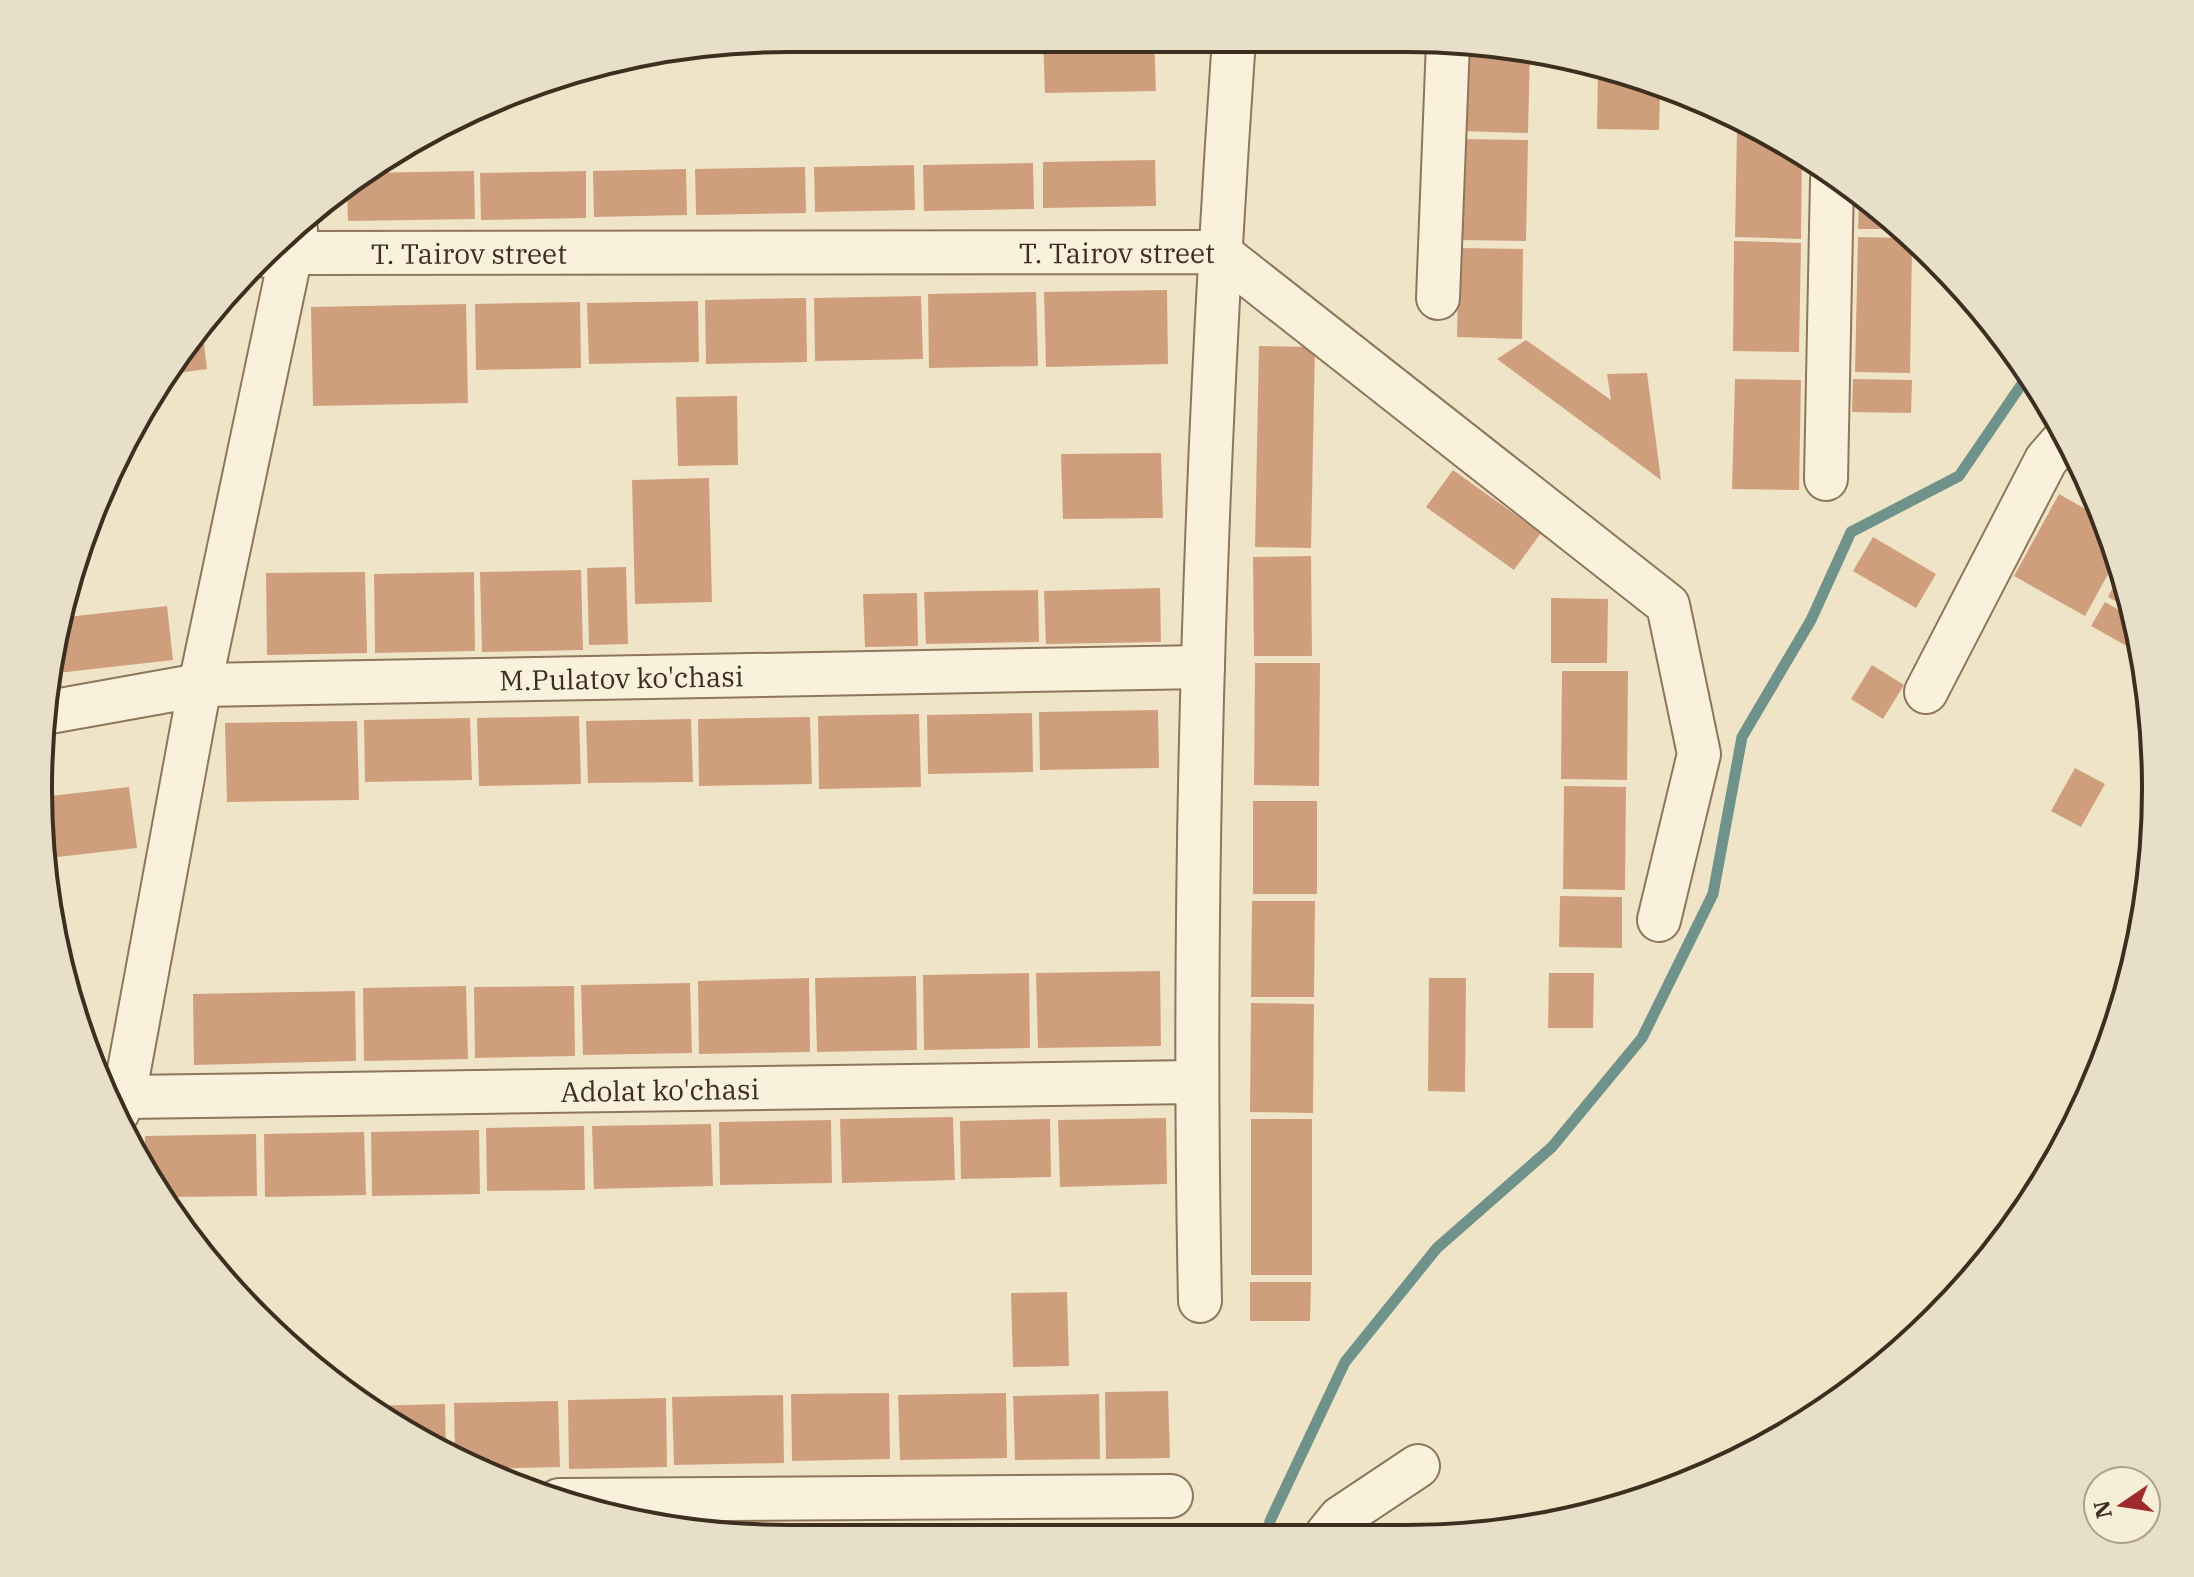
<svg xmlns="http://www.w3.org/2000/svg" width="2194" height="1577" font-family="'IBM Plex Serif',serif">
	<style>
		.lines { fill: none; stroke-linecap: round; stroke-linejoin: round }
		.stream { stroke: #6f938a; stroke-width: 11 }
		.building { fill: #cf9f7d }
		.minor-casing { stroke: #8d765c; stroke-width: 46 }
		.minor { stroke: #faf1dc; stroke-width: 42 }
		.labels { text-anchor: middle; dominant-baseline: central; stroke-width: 6; stroke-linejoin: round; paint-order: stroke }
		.street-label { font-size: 28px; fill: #3d2e20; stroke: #f7eed8 }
		.rim { fill: none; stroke: #3d2e20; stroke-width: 4 }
	</style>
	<rect width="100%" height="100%" fill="#f0e4c8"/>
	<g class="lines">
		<path class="stream" d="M1268,1534L1270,1521L1345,1362L1437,1248L1552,1147L1642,1038L1713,894L1742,737L1811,620L1851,532L1959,476L2028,375"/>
	</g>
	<path class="building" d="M1043,38H1154L1156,91L1045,93Z
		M1462,44L1530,50L1528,133L1460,131Z
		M1598,70L1660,93L1659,130L1597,129Z
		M1737,128H1752L1781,139L1802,156L1801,239L1735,237Z
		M1461,139L1528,140L1526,241L1459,240Z
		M1155,160L1156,206L1043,208V162Z
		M1033,163L1034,209L924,211L923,165Z
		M914,165L915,210L815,212L814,167Z
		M805,167L806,213L696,215L695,169Z
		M686,169L687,215L594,217L593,171Z
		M474,171L475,219L348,221L347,186L362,173Z
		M586,171V218L481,220L480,173Z
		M1859,203L1891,229H1858Z
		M1858,237L1902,238L1912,247L1910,373L1855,372Z
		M1734,241L1801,243L1799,352L1733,351Z
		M1459,248L1523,249L1522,339L1457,337Z
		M1167,290L1168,364L1046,367L1044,292Z
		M1036,292L1038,366L929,368L928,294Z
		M921,296L923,359L815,361L814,298Z
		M806,298L807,362L706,364L705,300Z
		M698,301L699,362L589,364L587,303Z
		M580,302L581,368L476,370L475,304Z
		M466,304L468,403L313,406L311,307Z
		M202,327L207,369L171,374Z
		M1526,340L1611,400L1607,374L1647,373L1661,480L1497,359Z
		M1259,346L1315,347L1311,548L1255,547Z
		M1735,379L1801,380L1799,490L1732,489Z
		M1853,379L1912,380L1911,413L1852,412Z
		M737,396L738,465L678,466L676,397Z
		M1161,453L1163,518L1063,519L1061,454Z
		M1453,470L1541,533L1514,570L1426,507Z
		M709,478L712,602L635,604L632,480Z
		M2059,494L2103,519L2118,556L2085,616L2014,576Z
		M1873,537L1936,574L1916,608L1853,571Z
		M1311,556L1312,656H1254L1253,557Z
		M626,567L628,644L589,645L587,568Z
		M581,570L583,650L482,652L480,572Z
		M365,572L367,653L267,655L266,573Z
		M474,572L475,651L375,653L374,574Z
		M2117,579L2124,583L2131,609L2108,597Z
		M1160,588L1161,642L1046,644L1044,591Z
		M1038,590L1039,642L926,644L924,592Z
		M917,593L918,646L865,647L863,594Z
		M1551,598L1608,599L1607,663H1551Z
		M2105,602L2133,618L2141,654L2091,626Z
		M167,606L173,660L49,674L67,617Z
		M1255,663H1320L1319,786L1254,785Z
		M1872,665L1904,685L1883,719L1851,699Z
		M1562,671H1628L1627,780L1561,779Z
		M1158,710L1159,768L1040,770L1039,712Z
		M1032,713L1033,772L928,774L927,715Z
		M919,714L921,787L819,789L818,716Z
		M579,716L581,784L479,786L477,718Z
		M810,717L812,784L699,786L698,719Z
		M470,718L472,780L365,782L364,720Z
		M691,719L693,782L588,783L586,721Z
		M357,721L359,800L227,802L225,723Z
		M2075,768L2105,784L2081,827L2051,811Z
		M1564,786L1626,787L1625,890L1563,889Z
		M129,787L137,848L57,857L50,796Z
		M1253,801H1317V894H1253Z
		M1560,896L1622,897V948L1559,947Z
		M1252,901H1315L1314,997H1251Z
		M1160,971L1161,1046L1038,1048L1036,973Z
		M1029,973L1030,1048L924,1050L923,975Z
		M1549,973H1594L1593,1028H1548Z
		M916,976L917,1050L817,1052L815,978Z
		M809,978L810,1052L699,1054L698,981Z
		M1429,978H1466L1465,1092L1428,1091Z
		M690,983L692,1053L583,1055L581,985Z
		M466,986L468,1059L364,1061L363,988Z
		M574,986L575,1056L475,1058L474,987Z
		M355,991L356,1061L194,1065L193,994Z
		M1251,1003L1314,1004L1313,1113L1250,1112Z
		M953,1117L955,1180L842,1183L840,1119Z
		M1166,1118L1167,1184L1060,1187L1058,1120Z
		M1050,1119L1051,1177L961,1179L960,1121Z
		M1251,1119H1312V1275H1251Z
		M831,1120L832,1183L720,1185L719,1122Z
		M711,1124L713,1186L594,1189L592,1126Z
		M584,1126L585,1190L487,1191L486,1128Z
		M479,1130L480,1194L372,1196L371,1132Z
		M364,1132L366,1195L265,1197L264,1134Z
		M256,1134L257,1196L171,1197L145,1156V1136Z
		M1250,1282H1311L1310,1321H1250Z
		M1067,1292L1069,1366L1013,1367L1011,1293Z
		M1168,1391L1170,1458L1106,1459L1105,1392Z
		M889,1393L890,1459L792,1461L791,1394Z
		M1006,1393L1007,1458L900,1460L898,1395Z
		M1099,1394L1100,1459L1015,1460L1013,1396Z
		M783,1395L784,1463L674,1465L672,1397Z
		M666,1398L667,1467L569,1469L568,1400Z
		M558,1401L560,1467L477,1469L455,1461L454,1403Z
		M445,1404L446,1455L367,1406Z
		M735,1533L812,1534V1537H740Z"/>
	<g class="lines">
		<g class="minor-casing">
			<g id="minor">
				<path id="s1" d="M267,256L292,253L1219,252L1668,605L1699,754L1659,920"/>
				<path d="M1438,298L1448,42"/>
				<path d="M1826,479L1832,180"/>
				<path d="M1926,692L2046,460L2066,437"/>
				<path id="s2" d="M44,713L200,685L1203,667"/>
				<path id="s3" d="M124,1097L1195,1082"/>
				<path d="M118,1112L124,1097L200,685L296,230"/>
				<path d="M1200,1301C1191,880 1205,458 1234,38"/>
				<path d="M559,1500L1171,1496"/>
				<path d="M1327,1534L1340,1518L1418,1466"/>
			</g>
		</g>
		<use href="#minor" class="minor"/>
	</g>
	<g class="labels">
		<g class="street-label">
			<text stroke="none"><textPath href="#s1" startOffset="202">T. Tairov street</textPath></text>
			<text stroke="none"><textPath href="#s1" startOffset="850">T. Tairov street</textPath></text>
			<text stroke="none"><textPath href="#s2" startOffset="580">M.Pulatov ko'chasi</textPath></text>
			<text stroke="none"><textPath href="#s3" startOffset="536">Adolat ko'chasi</textPath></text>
		</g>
	</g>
	<path d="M0 0H2194V1577H0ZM788 52H1406A736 736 0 0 1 2142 788V789A736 736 0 0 1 1406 1525H788A736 736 0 0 1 52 789V788A736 736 0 0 1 788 52Z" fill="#e8dfc9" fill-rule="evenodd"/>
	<path class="rim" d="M788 52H1406A736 736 0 0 1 2142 788V789A736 736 0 0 1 1406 1525H788A736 736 0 0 1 52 789V788A736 736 0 0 1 788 52Z"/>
	<g transform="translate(2122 1505) rotate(257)"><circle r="38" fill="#f7eed8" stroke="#ada18e" stroke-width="2"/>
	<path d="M0-6L14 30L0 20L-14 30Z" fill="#9e2a2b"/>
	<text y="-12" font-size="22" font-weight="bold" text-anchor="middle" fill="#3d2e20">N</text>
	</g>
</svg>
